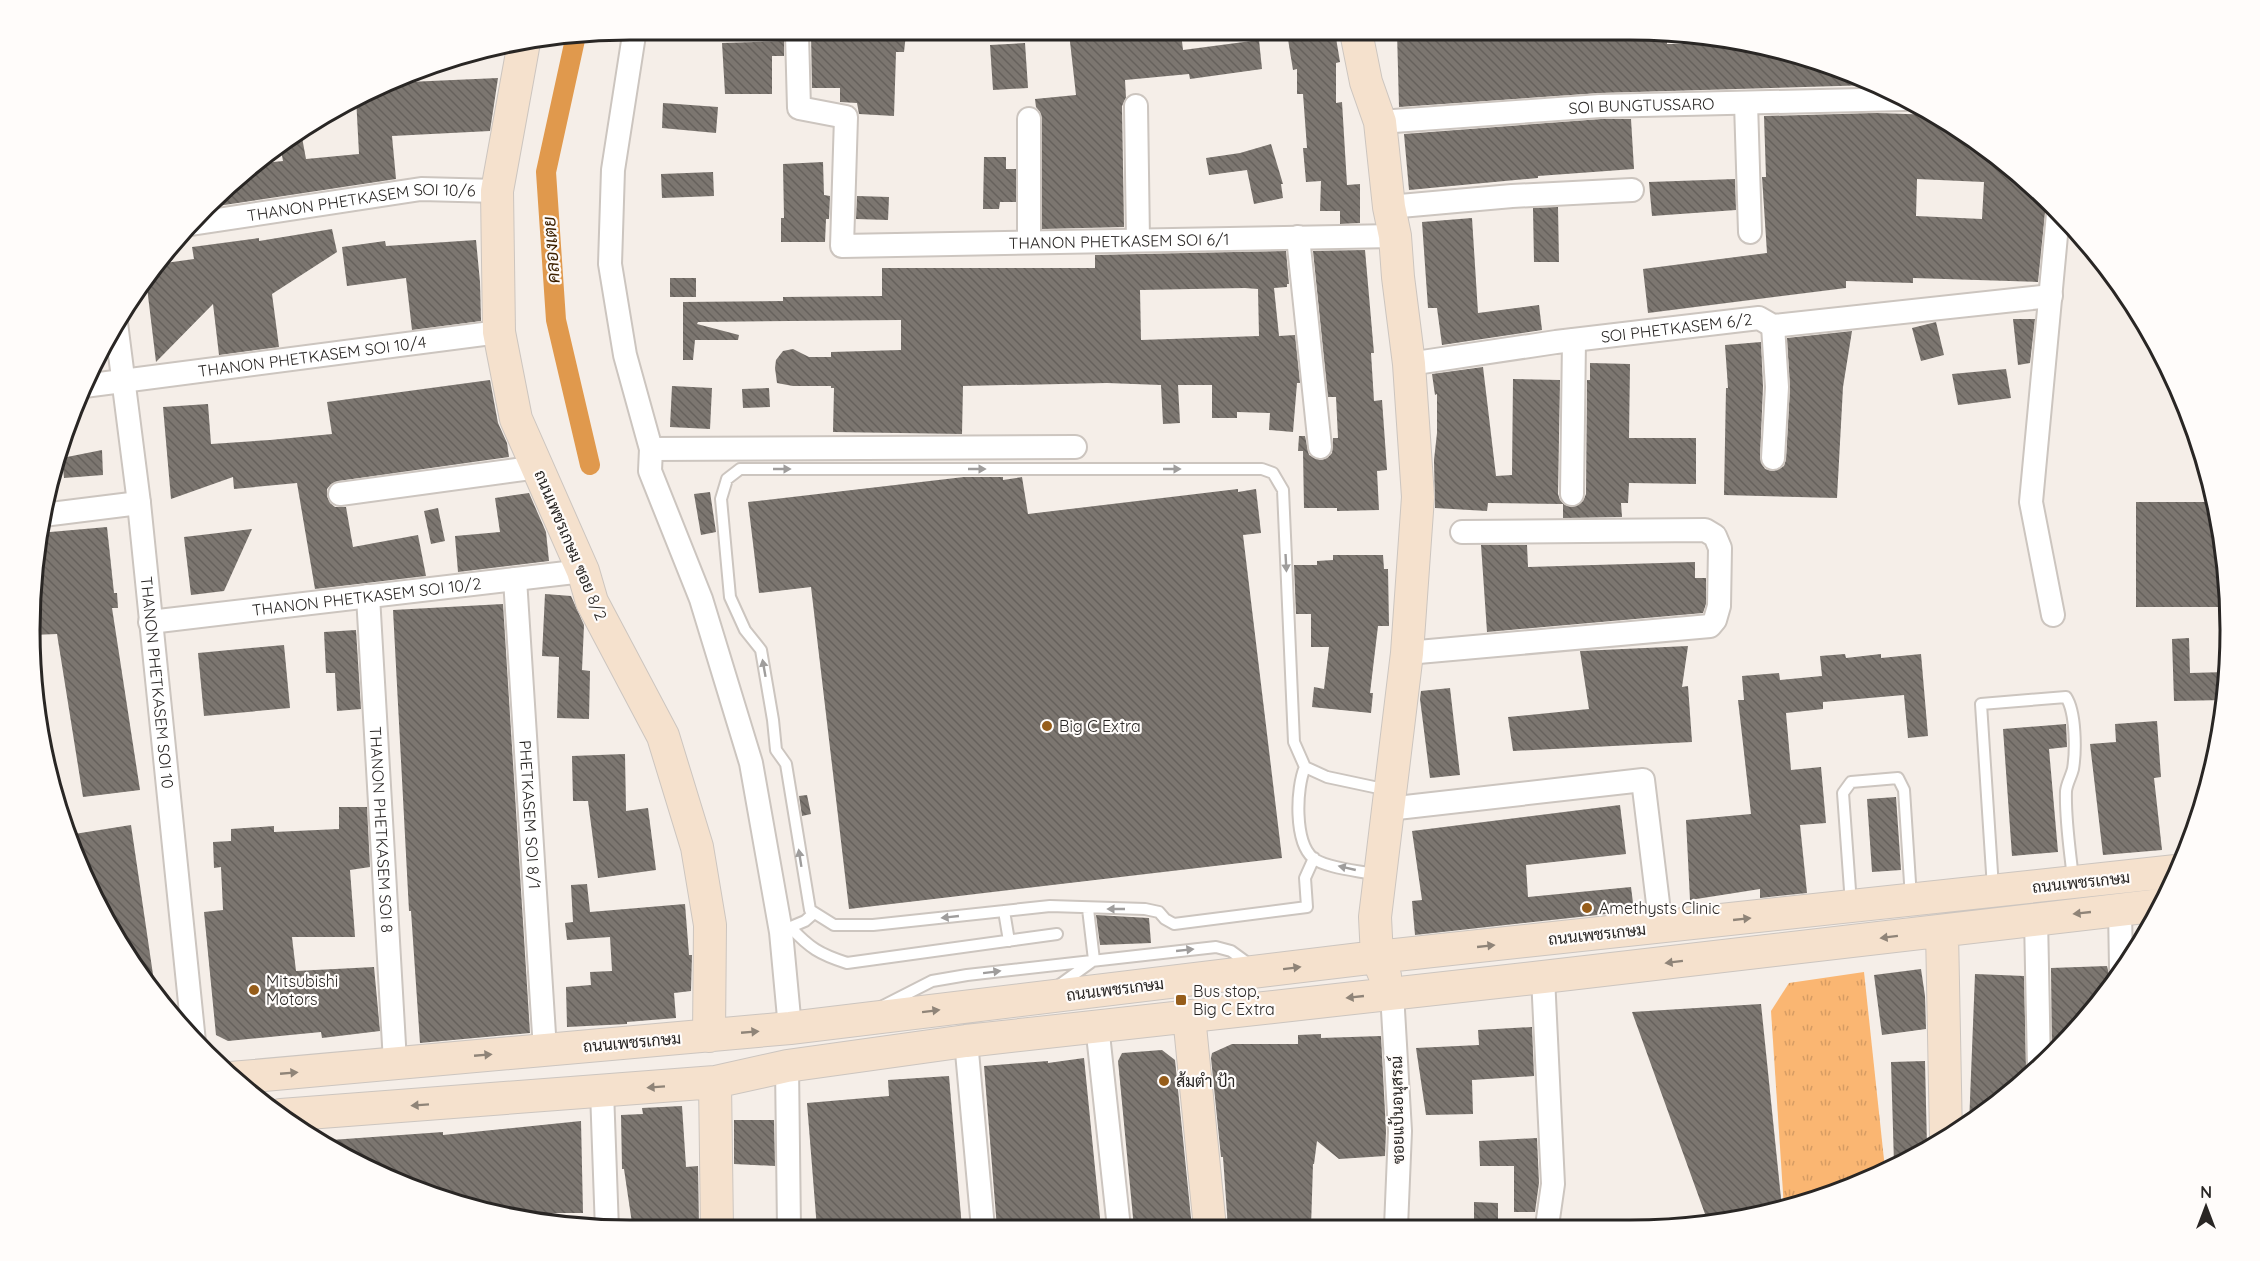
<svg xmlns="http://www.w3.org/2000/svg" width="2260" height="1261" font-family="Quicksand,Sarabun,sans-serif">
	<style>
		.grass { fill: url(#grass-tufts) }
		.lines { fill: none; stroke-linecap: round; stroke-linejoin: round }
		.canal { stroke: #e0994d; stroke-width: 20 }
		.building { fill: url(#building-back-hatch); fill-rule: evenodd }
		.lane-casing { stroke: #ccc5bf; stroke-width: 14 }
		.street-casing { stroke: #ccc5bf; stroke-width: 26 }
		.secondary-casing { stroke: #ccc5bf; stroke-width: 34 }
		.lane { stroke: #fff; stroke-width: 10 }
		.street { stroke: #fff; stroke-width: 22 }
		.secondary { stroke: #f5e1cd; stroke-width: 32 }
		.oneway { fill: #9f9d9c }
		.oneway2 { fill: #8f8478 }
		.poi-dot { fill: #965d1a; stroke: #fffcfa; stroke-width: 2 }
		.labels { text-anchor: middle; dominant-baseline: central; stroke-width: 4.5; stroke-linejoin: round; paint-order: stroke }
		.street-label { font-size: 16px; fill: #292624; stroke: #fffcfa }
		.poi-label { font-size: 16px; fill: #292624; stroke: #fffcfa; text-anchor: start }
		.water-label { font-size: 18px; font-style: italic; fill: #3f2202; stroke: #fffcfa }
		.rim { fill: none; stroke: #292624; stroke-width: 3 }
	</style>
	<defs>
		<pattern id="grass-tufts" width="24" height="20" patternUnits="userSpaceOnUse" patternTransform="scale(1.5)"><rect width="24" height="20" fill="#fab672"/><path d="M3 7l-1-3M5 7V3M7 7l1-3M15 17l-1-3M17 17v-4M19 17l1-3" fill="none" stroke="#d69c63"/></pattern>
		<pattern id="building-back-hatch" width="6" height="6" patternUnits="userSpaceOnUse" patternTransform="scale(1.5)"><rect width="6" height="6" fill="#7c7670"/><path d="M-1 5l2 2M0 0l6 6M5-1l2 2" fill="none" stroke="#66615c"/></pattern>
	</defs>
	<rect width="100%" height="100%" fill="#f5eee8"/>
	<path class="grass" d="M1864,972L1885,1169L1823,1199L1784,1208L1771,1011L1789,983Z"/>
	<g class="lines">
		<path class="canal" d="M576,35L546,172L556,320L590,465"/>
	</g>
	<path class="building" d="M1667,31V44H1705V38L1822,62L1873,85L1600,93L1399,107L1397,32Z
		M1335,32L1340,62L1336,63V103L1342,102L1347,185L1360,184V223L1340,224V211H1320L1321,181L1306,182L1303,148H1307L1303,94H1297V69L1293,70L1287,33Z
		M1069,33H1133V36L1181,33L1183,50L1259,40L1262,69L1190,79L1189,74L1125,80L1126,98L1122,106L1124,227L1042,229V119L1040,112L1036,107L1035,99L1076,95Z
		M811,34H906L904,52H896L894,116L859,114L857,103L840,102V88H812Z
		M784,41V56H772V94H725L722,43Z
		M1025,43L1028,88L993,90L990,45Z
		M498,78L490,131L392,136L396,179L204,208L253,164L283,161L280,145L301,132L306,159L359,154L356,97L365,92L386,83Z
		M663,103L718,107L716,133L662,128Z
		M1876,113L1937,115L2026,179L2049,204L2045,213L2038,282L1913,278V283L1846,281V288L1648,313L1643,269L1767,253L1762,177H1766L1764,116ZM1917,179L1984,182L1982,219L1916,216Z
		M1601,119H1631L1634,169L1538,176V178L1409,190L1404,134Z
		M1271,144L1283,184H1281L1283,198L1254,204L1247,170L1209,175L1206,158L1240,153Z
		M984,157H1006V169H1016V202H1000L999,209H983Z
		M823,162L824,195L830,196L829,219H826L825,242H781V218H784L783,164Z
		M713,172L714,196L662,198L661,174Z
		M1735,179L1736,210L1652,216L1649,182Z
		M857,196L889,197L888,220L856,219Z
		M1558,207L1559,262H1534L1533,208Z
		M1472,218L1478,313L1539,305L1542,330L1442,345L1437,308H1428L1422,222Z
		M332,229L337,252L272,294L279,347L219,355L213,304L156,362L146,279L158,264L194,259L192,247L259,238V241Z
		M476,240L480,282L481,321L412,330L406,278L347,286L342,247L385,241L386,246Z
		M1365,250L1374,353H1371L1374,401L1382,400L1387,470L1377,471L1379,510L1337,511V508H1304L1303,451H1298L1299,436H1305L1309,455L1321,460L1327,458L1332,453L1333,438H1338L1336,397H1328L1313,251Z
		M1286,251L1289,284H1287V287L1274,288L1279,336L1295,335L1300,383H1297L1293,432L1269,430L1270,413L1237,412V418H1212V385H1178L1180,423L1163,424L1161,385L1107,383L963,386L962,434L833,432L834,388H831V386H793L777,383L775,368L776,360L783,351L793,349L809,357H831V352L901,350V320L698,322L697,324L739,335L738,340H695L693,360H683V302L783,301V297L882,296V268H1095V255ZM1245,288L1258,289L1259,336L1141,340L1140,290Z
		M670,278H696V297H670Z
		M2013,319H2035L2030,363L2018,365Z
		M1936,322L1944,355L1921,361L1912,328Z
		M1852,331L1843,387L1837,498L1724,495L1726,388H1728L1725,345L1761,342L1763,387L1760,458L1765,469L1773,471L1784,466L1786,459L1790,388L1787,338Z
		M1590,363L1630,364L1629,438H1696V484L1629,483L1628,503H1621L1622,517L1563,518V504L1488,503L1487,511L1435,508L1434,460L1437,433V394L1435,395L1432,374L1483,367L1496,476L1512,475L1513,379L1560,380L1558,494L1560,500L1565,505L1572,507L1583,501L1586,494L1587,380H1590Z
		M2006,369L2011,398L1958,405L1952,374Z
		M490,380L498,423L507,443L509,457L338,481L331,484L327,489V496L330,503L335,507H346L353,547L418,535L426,576L315,589L297,483L234,489L233,477L171,499L163,407L208,404L211,444L270,440L332,434L327,402Z
		M672,386L712,388L710,429L670,427Z
		M769,388L770,407L743,408L742,389Z
		M102,450L103,475L64,478L62,458Z
		M964,477H1003V480L1022,477L1028,514L1238,489V492L1256,489L1261,533L1243,535L1282,858L849,909L811,587L759,593L748,502Z
		M710,492L716,532L701,535L694,494Z
		M529,493L546,532L549,561L458,572L455,536L500,532L495,498Z
		M2136,502H2214L2229,592L2228,607H2136Z
		M438,508L445,541L431,544L424,511Z
		M107,527L114,593H117L118,608H112L140,790L83,797L57,634L32,635L35,552L39,533Z
		M252,529L224,591L191,595L184,537Z
		M1481,545H1527L1528,567L1695,562V578H1706V604L1703,613L1487,632Z
		M1333,555H1383L1384,569H1388L1389,626H1378L1370,693H1373L1371,713L1312,707L1314,687L1324,689L1329,647H1311V614H1296L1294,565H1317V561L1333,560Z
		M545,594L571,596L584,625L582,670L590,671L589,719L557,718L559,657L542,656Z
		M503,604L530,1033L420,1043L411,911H409L393,610Z
		M356,630L361,709L337,711L335,673H326L324,632Z
		M2189,638L2190,673L2226,672L2225,700L2174,701L2172,639Z
		M284,645L290,708L204,716L198,653Z
		M1688,646L1682,687L1688,686L1692,742L1513,751L1508,717L1589,709L1580,651Z
		M1845,654L1846,658L1881,654V658L1921,654L1928,736L1908,738L1904,695L1823,702V709L1786,713L1791,770L1821,767L1826,823L1800,825L1807,893L1760,898V889L1690,900L1686,820L1751,814L1738,700H1744L1742,676L1779,673L1780,680L1822,676L1820,656Z
		M1450,688L1460,775L1430,778L1420,699L1421,691Z
		M2157,721L2161,777L2154,778L2162,850L2103,855L2090,744L2116,742L2115,724Z
		M2066,724L2067,747L2049,749L2058,852L2012,856L2003,729Z
		M625,754L626,811L648,808L656,870L598,878L588,801H573L572,756Z
		M807,795L811,814L802,816L799,796Z
		M1896,797L1901,870L1872,872L1867,799Z
		M1620,805L1626,854L1526,865L1528,897L1631,887L1634,911L1415,935L1412,901L1422,900L1412,831Z
		M339,807H367L370,867L350,870L355,937H292L296,971L374,967L380,1031L322,1038L321,1032L228,1041L216,1035L204,912L223,910L221,867L214,868L213,842L231,841V829L274,826V832L339,829Z
		M131,825L156,995L111,931L76,860L68,835Z
		M587,884L590,912L685,904L689,955H692L691,991L674,993L676,1018L627,1022V1024L567,1027L566,987L591,985L590,972L612,971L610,937L567,940L565,923L573,922L571,885Z
		M1096,915L1149,918L1151,943L1100,945Z
		M2107,966L2109,974L2113,978L2052,1057L2051,968Z
		M1921,969L1925,996L1926,1029L1882,1035L1874,975Z
		M1975,974L2024,976L2026,1067L2029,1076L1969,1125Z
		M1761,1004L1782,1208L1709,1225L1632,1012Z
		M1532,1027L1534,1076L1472,1080L1473,1114L1426,1115L1416,1048L1479,1045L1478,1030Z
		M1321,1034V1038L1381,1036L1386,1131L1385,1156L1339,1159L1317,1141L1314,1164H1313L1311,1227L1228,1228L1223,1157H1221L1211,1058L1212,1053L1232,1044H1298V1035Z
		M1162,1050L1175,1060L1192,1228H1134L1118,1061L1122,1053Z
		M1084,1058L1101,1228H997L984,1066L1048,1061V1063Z
		M1925,1061L1927,1147L1894,1164L1891,1062Z
		M949,1076L962,1228L817,1229L807,1103L889,1096L888,1080Z
		M682,1106L686,1167L698,1166L699,1228L633,1230L624,1169H622L621,1115L643,1114L642,1108Z
		M734,1120H774L775,1166L734,1164Z
		M581,1121L583,1213H505L438,1199L330,1150L317,1141L443,1132V1135Z
		M1537,1138L1539,1183L1535,1212H1514V1166H1480L1479,1141Z
		M1474,1202L1498,1203V1227H1474Z"/>
	<g class="lines">
		<g class="lane-casing">
			<path id="lane" d="M1305,767C1296,788 1294,842 1313,858C1325,868 1362,871 1377,875
				M1314,858L1305,878L1307,907L1174,924L1165,919L1159,912L1145,909L1050,906L873,925H834L810,910L786,764L776,750L773,720L761,650L745,630L730,597L721,499L727,479L740,469H1262L1273,473L1283,490L1294,742L1305,767L1327,777L1388,790
				M1993,888L1981,704L2066,697C2076,712 2076,751 2073,769C2071,777 2067,783 2066,791C2065,820 2070,850 2073,879
				M1851,904L1843,793L1851,782L1898,778L1904,790L1911,898
				M1004,911L1009,941
				M790,927C810,948 819,954 847,963L1057,934
				M786,929L805,921L813,914
				M1058,986L1094,960L1088,909
				M883,1006L932,981L967,975L1216,947L1231,951L1253,967"/>
		</g>
		<g class="street-casing">
			<g id="street">
				<path id="s1" d="M797,34L799,108L846,117L842,246L1395,236"/>
				<path d="M634,35L613,170L610,264L625,355L651,449L650,471L701,599L751,763L781,932L790,1028"/>
				<path d="M1746,103L1750,232"/>
				<path d="M1136,106L1138,240"/>
				<path d="M1029,119V242"/>
				<path id="s2" d="M1380,122L1600,106L1904,99"/>
				<path d="M1389,207L1512,196L1632,190"/>
				<path id="s3" d="M191,224L421,189L497,191"/>
				<path d="M1298,237L1320,447"/>
				<path id="s4" d="M116,323L139,503L194,1042"/>
				<path d="M1773,326L1777,387L1773,458"/>
				<path id="s5" d="M1409,364L1556,342L1759,318L1773,326L2051,296"/>
				<path id="s6" d="M84,386L499,332"/>
				<path d="M651,449L1075,447"/>
				<path d="M340,494L538,467"/>
				<path d="M1572,494L1574,340"/>
				<path d="M43,515L139,503"/>
				<path id="s7" d="M515,579L545,1050"/>
				<path id="s8" d="M368,596L395,1062"/>
				<path d="M2053,615L2031,502L2058,214"/>
				<path id="s9" d="M150,622L583,571"/>
				<path d="M1407,653L1710,626L1715,620L1719,606L1720,548L1715,536L1705,530L1462,532"/>
				<path d="M1388,809L1643,780L1661,928"/>
				<path d="M2120,909L2121,968"/>
				<path d="M2036,918L2039,1067"/>
				<path d="M1543,977L1553,1184L1547,1226"/>
				<path d="M1392,993L1400,1131L1396,1227"/>
				<path d="M1097,1025L1119,1228"/>
				<path d="M966,1041L983,1228"/>
				<path d="M787,1066L789,1229"/>
				<path d="M602,1091L607,1230"/>
			</g>
		</g>
		<g class="secondary-casing">
			<path id="secondary" d="M1356,32L1366,82L1380,122L1389,207L1395,236L1398,277L1409,364L1418,497L1407,653L1375,917L1377,957L1385,976
				M524,42L497,191L499,332L516,419L583,571L592,602L663,736L697,847L710,925L709,1036
				M1942,931L1946,1138
				M1189,1016L1210,1228
				M231,1078L790,1028L1377,957L2176,871
				M715,1082L717,1229
				M281,1115L715,1082L787,1066L966,1041L1543,977L2161,905"/>
		</g>
		<use href="#lane" class="lane"/>
		<use href="#street" class="street"/>
		<use href="#secondary" class="secondary"/>
	</g>
	<defs><path id="oneway-solid" d="M-6-.8H1V-3.2L6.5 0L1 3.2V.8H-6Z" transform="scale(1.5)"/></defs>
	<g class="oneway">
		<use href="#oneway-solid" transform="translate(782 469)"/>
		<use href="#oneway-solid" transform="translate(977 469)"/>
		<use href="#oneway-solid" transform="translate(1172 469)"/>
		<use href="#oneway-solid" transform="translate(1286 563) rotate(87)"/>
		<use href="#oneway-solid" transform="translate(764 668) rotate(-100)"/>
		<use href="#oneway-solid" transform="translate(800 858) rotate(-99)"/>
		<use href="#oneway-solid" transform="translate(1347 868) rotate(-167)"/>
		<use href="#oneway-solid" transform="translate(1116 909) rotate(-180)"/>
		<use href="#oneway-solid" transform="translate(950 917) rotate(174)"/>
		<use href="#oneway-solid" transform="translate(1185 950) rotate(-6)"/>
		<use href="#oneway-solid" transform="translate(992 972) rotate(-7)"/>
	</g>
	<g class="oneway2">
		<use href="#oneway-solid" transform="translate(2082 913) rotate(174)"/>
		<use href="#oneway-solid" transform="translate(1742 919) rotate(-6)"/>
		<use href="#oneway-solid" transform="translate(1889 937) rotate(173)"/>
		<use href="#oneway-solid" transform="translate(1486 946) rotate(-6)"/>
		<use href="#oneway-solid" transform="translate(1674 962) rotate(173)"/>
		<use href="#oneway-solid" transform="translate(1292 968) rotate(-7)"/>
		<use href="#oneway-solid" transform="translate(1355 997) rotate(174)"/>
		<use href="#oneway-solid" transform="translate(931 1011) rotate(-7)"/>
		<use href="#oneway-solid" transform="translate(750 1032) rotate(-5)"/>
		<use href="#oneway-solid" transform="translate(483 1055) rotate(-5)"/>
		<use href="#oneway-solid" transform="translate(289 1073) rotate(-5)"/>
		<use href="#oneway-solid" transform="translate(656 1087) rotate(176)"/>
		<use href="#oneway-solid" transform="translate(420 1105) rotate(176)"/>
	</g>
	<g class="poi-dot">
		<circle cx="1047" cy="726" r="6"/>
		<circle cx="1587" cy="908" r="6"/>
		<circle cx="254" cy="990" r="6"/>
		<rect x="1175" y="994" width="12" height="12" rx="3"/>
		<circle cx="1164" cy="1081" r="6"/>
	</g>
	<g class="labels">
		<g class="street-label">
			<text stroke="none"><textPath href="#s2" startOffset="262">SOI BUNGTUSSARO</textPath></text>
			<text stroke="none"><textPath href="#s3" startOffset="172">THANON PHETKASEM SOI 10/6</textPath></text>
			<text stroke="none"><textPath href="#s1" startOffset="528">THANON PHETKASEM SOI 6/1</textPath></text>
			<text stroke="none"><textPath href="#s5" startOffset="270">SOI PHETKASEM 6/2</textPath></text>
			<text stroke="none"><textPath href="#s6" startOffset="230">THANON PHETKASEM SOI 10/4</textPath></text>
			<text transform="translate(571 545) rotate(67)">ถนนเพชรเกษม ซอย 8/2</text>
			<text stroke="none"><textPath href="#s9" startOffset="218">THANON PHETKASEM SOI 10/2</textPath></text>
			<text stroke="none"><textPath href="#s4" startOffset="362">THANON PHETKASEM SOI 10</textPath></text>
			<text stroke="none"><textPath href="#s7" startOffset="236">PHETKASEM SOI 8/1</textPath></text>
			<text stroke="none"><textPath href="#s8" startOffset="234">THANON PHETKASEM SOI 8</textPath></text>
			<text transform="translate(2081 882) rotate(-6)">ถนนเพชรเกษม</text>
			<text transform="translate(1597 934) rotate(-6)">ถนนเพชรเกษม</text>
			<text transform="translate(1115 989) rotate(-7)">ถนนเพชรเกษม</text>
			<text transform="translate(632 1042) rotate(-5)">ถนนเพชรเกษม</text>
			<text transform="translate(1397 1110) rotate(-91)">ซอยแป้นอนุสรณ์</text>
		</g>
		<g class="poi-label">
			<text x="1059" y="726">Big C Extra</text>
			<text x="1599" y="908">Amethysts Clinic</text>
			<text x="266" y="981">Mitsubishi<tspan x="266" dy="18">Motors</tspan></text>
			<text x="1193" y="991">Bus stop,<tspan x="1193" dy="18">Big C Extra</tspan></text>
			<text x="1176" y="1081">ส้มตำ ป้า</text>
		</g>
		<g class="water-label">
			<text transform="translate(551 250) rotate(-94)">คลองเตย</text>
		</g>
	</g>
	<path d="M0 0H2260V1261H0ZM630 40H1630A590 590 0 0 1 2220 630V630A590 590 0 0 1 1630 1220H630A590 590 0 0 1 40 630V630A590 590 0 0 1 630 40Z" fill="#fffcfa" fill-rule="evenodd"/>
	<path class="rim" d="M630 40H1630A590 590 0 0 1 2220 630V630A590 590 0 0 1 1630 1220H630A590 590 0 0 1 40 630V630A590 590 0 0 1 630 40Z"/>
	<g transform="translate(2206 1207)" stroke="#fffcfa" stroke-width="4.5" paint-order="stroke">
	<path d="M0-4.5L10 22L0 15L-10 22Z" fill="#292624"/>
	<text y="-9" font-size="16" font-weight="bold" text-anchor="middle" fill="#292624">N</text>
	</g>
</svg>
